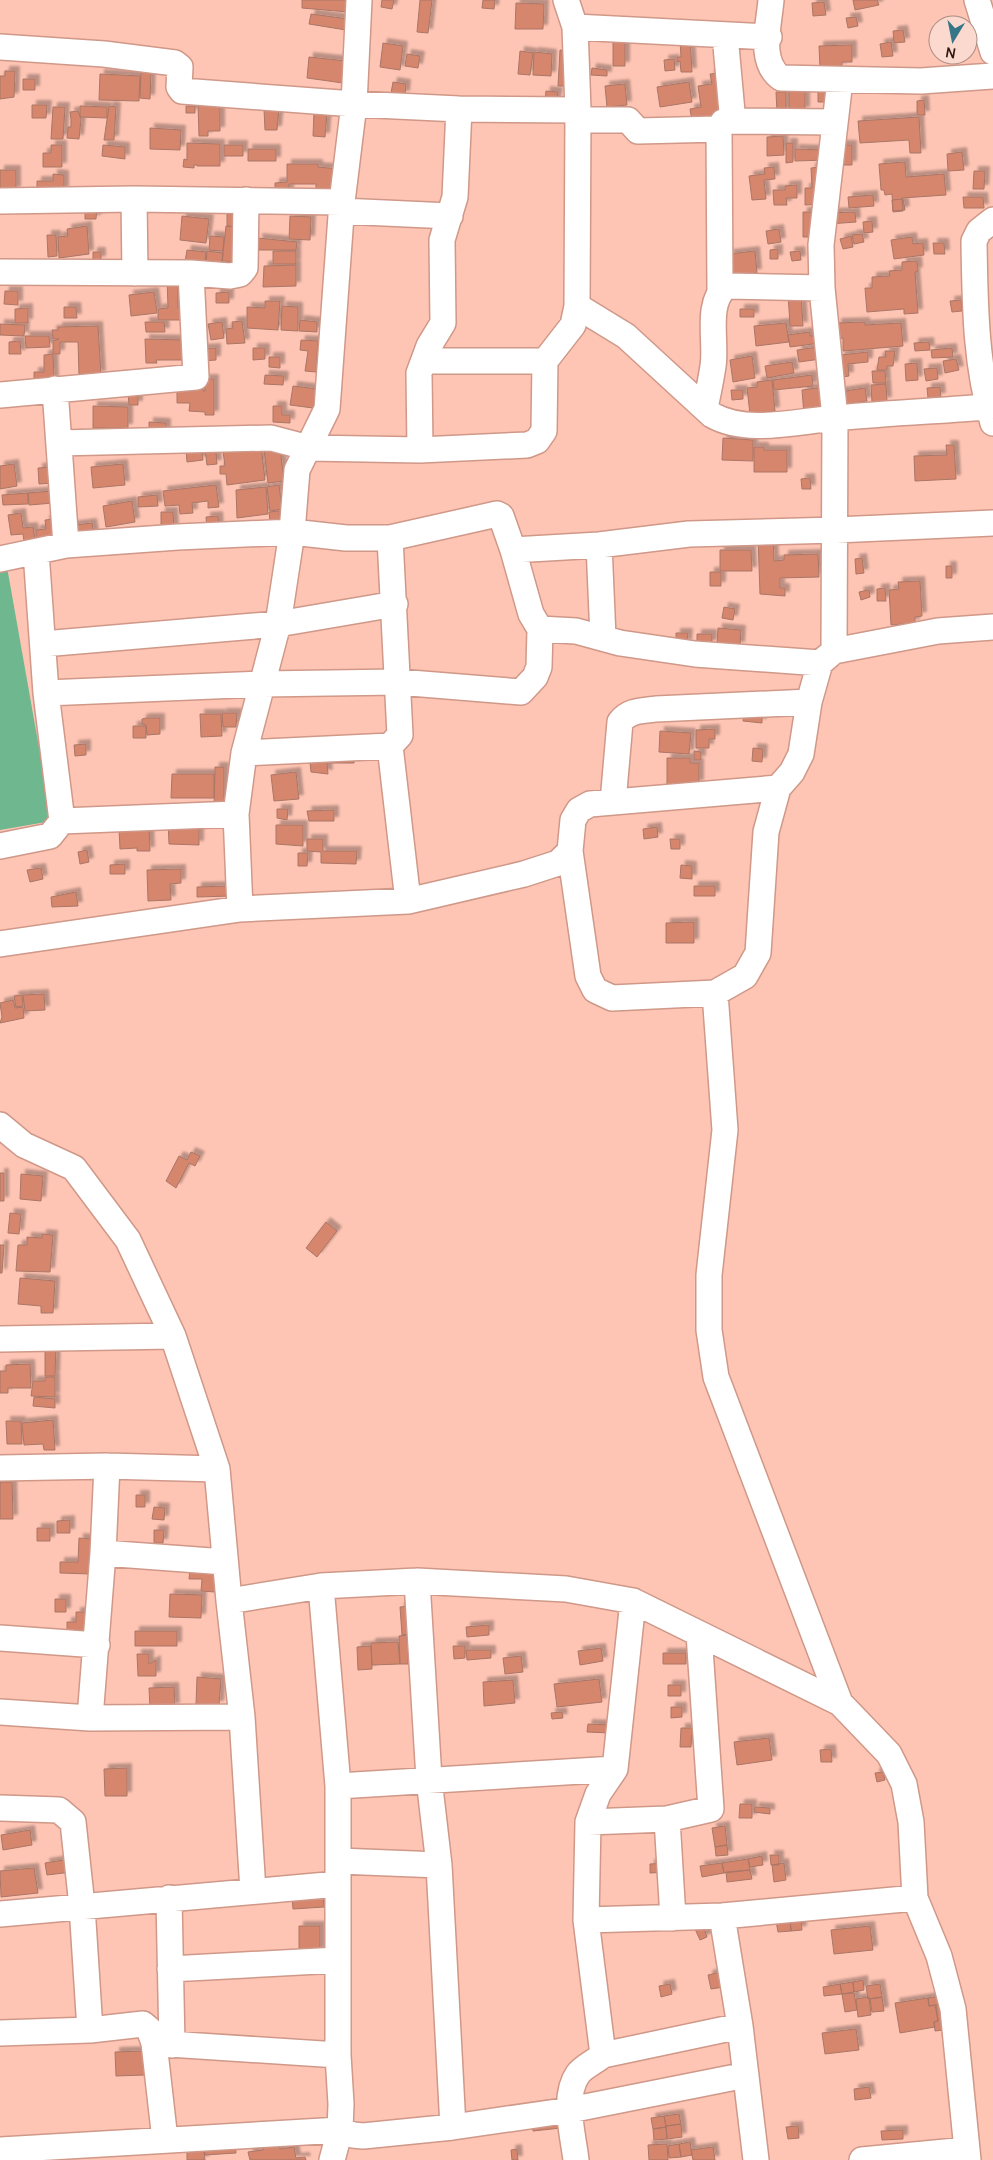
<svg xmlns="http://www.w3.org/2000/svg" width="993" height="2160" font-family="Manrope,sans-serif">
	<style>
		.green { fill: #6fb78e }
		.building { fill: #d5866d; stroke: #aa7666; filter: url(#shadow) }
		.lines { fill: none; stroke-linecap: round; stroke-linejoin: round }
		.minor-casing { stroke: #cf9888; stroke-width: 28 }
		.minor { stroke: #fff; stroke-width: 25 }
	</style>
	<defs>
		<filter id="shadow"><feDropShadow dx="4.5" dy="-4.5" stdDeviation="1" flood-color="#0004"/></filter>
	</defs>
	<rect width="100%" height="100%" fill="#ffc5b4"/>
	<path class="green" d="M7,567L52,821L0,830V568Z"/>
	<path class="building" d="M302,0H349L348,12L302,8Z
		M382,0H394L392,9L381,7Z
		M420,0H432L428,33L417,32Z
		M483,0H495L494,9L482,8Z
		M853,0H877L879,5L855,10Z
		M824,2L826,15L813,16L812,3Z
		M516,3L544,4L543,29H515Z
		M311,14L348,19L346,30L309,24Z
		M856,17L858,26L848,28L846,18Z
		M903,30L905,42L894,43L893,31Z
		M625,38V66H613V39Z
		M690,39L692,72H681L680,61L677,62V57H681L680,40Z
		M891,42L893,56L882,57L880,44Z
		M383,43L403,46L400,70L380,67Z
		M852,45V62H842V67L820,68L819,46Z
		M560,50L569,51L567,86H558Z
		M520,51L533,53L530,75L518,74Z
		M534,52L552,54L551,76L533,75Z
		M407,54L420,56L418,68L405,66Z
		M309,57L346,61L343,83L307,78Z
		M674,59L675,70L665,71L664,60Z
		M592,68L607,70V76L591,75Z
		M141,70L151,71L150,99L140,98Z
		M5,71H15L14,97L0,99V76H5Z
		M721,73L727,115L692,121L690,109L701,107L698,86L712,84L710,74Z
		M100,74L140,76L139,101L99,100Z
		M23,79H35V90H23Z
		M818,81H828V102H818Z
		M393,82L406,84L405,95L391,93Z
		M689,82L692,102L660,107L657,87Z
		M625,84L627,105L607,107L605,86Z
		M546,91L558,92L556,102L545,101Z
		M789,91H805V111H789Z
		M776,92H786V112H777Z
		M924,100L925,115H917V101Z
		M198,104H220V131H208V136H199Z
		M32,105H47L46,118H32Z
		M80,106L107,107V118L80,117Z
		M109,106L116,107L114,140H104Z
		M186,106H195V113H186Z
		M53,107H65L63,139H51Z
		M264,109H279L277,130H265Z
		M78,111L81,119L79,139L67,138L68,127H71V119L70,112Z
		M314,111L327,112L325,137L313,136Z
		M919,117L921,153H910L909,140L860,143L858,121Z
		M150,128L181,130L180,150L150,149Z
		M783,136L784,155L767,156V137Z
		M187,143L220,144V166H197V165H194V168L183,167L184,159L187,160Z
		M786,143H793V162L786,163Z
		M51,145H62V167H43V153H51Z
		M103,145L125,147V159L102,156Z
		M224,145H243V156H224Z
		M836,145H852V165H836Z
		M248,149H276V161H248Z
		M795,149L822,150L827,160L795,161Z
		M962,152L964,170L948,171L947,154Z
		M905,162L906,177L944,174L946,195L902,198L903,211L893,212L892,194L885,195L884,190H881L879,164Z
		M287,164H318V167L338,169L337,190L316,189V184H289V193L275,194V183L287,182Z
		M774,167L775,179L764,180L766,199L752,200L749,176L765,174L764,168Z
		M820,167L822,204L805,205V188H812L811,168Z
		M0,170H16V191H0Z
		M974,171H985L984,189H973Z
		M53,174L64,175V191L37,192V181H53Z
		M797,185V198H786L787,205H774L773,190H785V186Z
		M873,195L874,206L849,208L848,197Z
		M963,197H983L984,208H964Z
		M903,199L905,210L893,211L892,200Z
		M85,207H97L96,219H85Z
		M803,212H813L814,237H803Z
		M855,212L856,222L829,224L828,213Z
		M227,214H241V226H227Z
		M182,216L209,219L206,243L180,240Z
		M290,216L311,217L310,240L289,239Z
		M872,221L873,232L864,233L863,222Z
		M87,226L89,254L59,258L58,237L68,236L67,229Z
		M226,226L239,228L236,262L222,261Z
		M779,229L781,242L768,244L766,231Z
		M862,234L864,242L854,244L852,235Z
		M47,235H56L57,256L48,257Z
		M210,236L224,237L223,251L209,250Z
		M851,236L853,247L843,249L840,239Z
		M912,237L913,244L923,243L924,255L894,259L891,240Z
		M258,238L297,242L296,250H259Z
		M933,243H944L945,254H934Z
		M778,249V259H770V250Z
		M187,250L206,252L205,263L185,262Z
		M207,251L223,253L222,264L206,263Z
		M273,251H296V264H273Z
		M755,251L757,273L731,275L729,254Z
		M800,251L801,260L792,261L790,252Z
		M93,252H101V260L93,261Z
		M917,261L918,271L915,272L918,313L904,314V309L867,312L865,288H872V277L890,276L889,271L902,270V262Z
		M296,265V286L263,287L264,266Z
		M167,278H178V308H189V320H158V309L168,308Z
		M5,291H18V305L4,304Z
		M154,292L157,313L131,316L129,295Z
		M229,292V303H216V293Z
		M788,293H801L803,326H790Z
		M961,300L962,311L952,312L950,301Z
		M265,301H280L278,330L247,328V307L265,308Z
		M282,306L298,307V331L281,330Z
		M64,307H76L77,318H64Z
		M28,308V323H15V309Z
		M740,309H754V317H740Z
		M300,320L317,322V332L299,331Z
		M242,321L245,343L227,344L226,329L233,328L232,322Z
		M145,322H164L165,332H146Z
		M222,322L224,338L211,340L208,324Z
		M865,322V325L901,323L903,346L843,351V338L837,339V323Z
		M786,323L789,342L756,346L754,326Z
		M0,324L25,325L24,336L0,335Z
		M98,326L101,375H79L78,342H60V354H53V341L59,339H53L52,330H58V327Z
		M810,332V336L819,335L820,343L790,347L788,335Z
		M25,336H49L50,347L26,348Z
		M145,339L185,340L186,360H156L157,363H146Z
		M301,340L318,341L316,372L305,371L308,351L300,350Z
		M20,341L21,354H9V342Z
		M929,342L930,350L915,351L914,343Z
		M819,347L821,359L799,362L797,350Z
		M216,348V360L202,361V349Z
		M253,348H265V359L253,360Z
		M952,348L953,357L932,358L931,350Z
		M885,351H895L893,366H887V370H877L879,357H886Z
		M868,352V362L848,364L849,376L836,378L841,355Z
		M53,354L54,380H34V372H44V355Z
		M752,356L755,378L733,382L730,360Z
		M269,357H280V368L269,367Z
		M956,359L959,370L945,373L943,361Z
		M792,362L794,373L767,378L765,366Z
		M917,363L918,380L906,381L905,364Z
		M937,368L938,379L926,381L924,369Z
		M872,371H885L886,383H873Z
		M265,375L284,376L283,385L264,384Z
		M812,375L813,386L774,390L773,380Z
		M170,379H203V391H205V379H214V415H205V412L189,411L190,403H177V392H170Z
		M772,380L775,411L750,414L747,388L757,387V382Z
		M886,384L887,401L872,402L871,385Z
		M138,385V405H129L128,393Z
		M293,386L317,389L313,408L290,405Z
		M825,387L828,412L804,415L802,390Z
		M940,387L941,397L928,398L927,388Z
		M865,388L867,401L840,405L839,392Z
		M731,390H743V399L732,400Z
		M93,406L128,407V428H93Z
		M273,406H282V415H290V423L273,422Z
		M149,422L166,423V432H149Z
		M723,438L753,440V461L722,460Z
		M215,440L217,464L207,465L204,442Z
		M946,445H954L956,479L915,481L914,456L947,455Z
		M261,446L265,480L227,485L226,474H220V466H225L223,451Z
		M280,447L284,481L268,483L264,449Z
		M754,447H764V450H787V472H754Z
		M202,449L203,460L187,462L186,450Z
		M14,464L17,486L0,489V466Z
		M123,464L125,485L93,488L91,467Z
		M53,467V483L39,484L38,468Z
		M810,478L811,489H802L801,479Z
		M216,485L219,507L208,508V501L192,503L193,513L180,514L179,505L165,506L163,491Z
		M279,485L282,509L270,511L267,487Z
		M266,487L268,514L237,518L236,490Z
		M53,491L54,503L29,505L28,493Z
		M28,493V504L3,505L2,495Z
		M157,495L158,506L138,507V497Z
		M132,501L135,522L106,527L103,506Z
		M279,511L280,522L270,523L269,512Z
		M161,512H173L174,530H161Z
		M21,513L23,528L33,527L35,539L24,541L23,534L11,535L8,515Z
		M218,516L219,530H207L206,517Z
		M55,519L56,539L36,540V530L46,529L45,520Z
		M92,523L94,535L70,538L68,526Z
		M773,535L774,561L784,560V555L818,554L819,577L780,578V588H785V596L760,594L758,536Z
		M720,550H751L752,571H720Z
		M862,558L864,573L856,574L855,559Z
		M946,566H952V578H946Z
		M710,572H721V586H710Z
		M920,581L922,616L915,617V623L891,625L889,590L899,589L898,582Z
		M885,588L886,601H877V589Z
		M869,590L870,597L861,600L859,592Z
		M724,607L735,609L733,620L722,618Z
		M718,628L741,630L740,646L717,644Z
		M676,633H688L687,644L676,643Z
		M697,634H712V644H697Z
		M222,713H237L236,727H223Z
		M744,713L762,714V723L743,721Z
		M200,714H221L222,736L201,737Z
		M146,718H160V734L147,735L146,725L142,724V719Z
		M133,726H146V738H133Z
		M715,729V739H709V748H696V730Z
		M660,731L691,733L689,754L659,752Z
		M86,744V755L75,756L74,745Z
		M753,748L763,749L762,762L752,761Z
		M694,751L701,752V760H694Z
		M355,752L354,763H327L328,774L311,772L309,753Z
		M667,758H690V763H699V784L667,785Z
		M215,767H224V798L229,799V807L214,808Z
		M296,772L299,799L274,801L271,775Z
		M172,774H214V798H171Z
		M277,809H288L287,820L277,818Z
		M334,810V821H309L307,811Z
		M199,817V845L169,844L168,821Z
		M276,825H303V846L276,844Z
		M149,827L150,851H137V848L120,849L119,829Z
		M657,827L658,837L644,839L643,829Z
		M307,839H323V851H357L356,864L321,863V852L307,851Z
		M670,839H680V849H671Z
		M87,850L89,862L80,864L78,852Z
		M298,853H308L307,866H298Z
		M125,864V874H110V865Z
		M681,865L692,866V879L680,878Z
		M41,868L43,879L30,882L27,870Z
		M181,869V883L170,884L171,900L148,901L147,870Z
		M231,886V896L197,897V887Z
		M694,886H715V896H694Z
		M76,892L78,906L52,907L51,897Z
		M694,922V943H666V923Z
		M44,994L45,1010L25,1011L23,995Z
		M22,995L23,1006L16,1007L14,996Z
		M13,1000L15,1008L23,1007L24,1018L0,1023L2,1017L0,1003Z
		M191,1152L200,1156L195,1166L189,1163L176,1188L166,1181L179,1156L187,1160Z
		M0,1173H4V1201H0Z
		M21,1174L43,1176L41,1201L20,1199Z
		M10,1213L21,1214L19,1234L8,1233Z
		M326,1222L337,1231L317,1257L306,1248Z
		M42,1234L53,1235L50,1272L16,1271L18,1245H27V1237L42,1238Z
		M0,1245H4L2,1273H0Z
		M20,1278L55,1281L53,1313H41V1306L18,1304Z
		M45,1344H56L55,1376H45Z
		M30,1364L31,1388H8V1393H0V1371H6V1365Z
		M45,1377H55V1397L31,1396L33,1381H45Z
		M34,1397L55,1399V1408L33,1406Z
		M53,1420L55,1450H44L43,1444L24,1445L22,1423Z
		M6,1421H21L22,1444H7Z
		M0,1482H12L13,1519H0Z
		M136,1495H145V1507H136Z
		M154,1507L165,1508L164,1520L152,1519Z
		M70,1520V1533H57V1521Z
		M37,1528H50V1541H37Z
		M154,1530H164L163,1543H154Z
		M79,1538L91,1539L90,1574L60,1573V1562H78Z
		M190,1569L217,1571L215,1592L201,1591L202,1579H189Z
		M170,1594L202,1595L201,1618L169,1617Z
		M55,1599H66V1612H55Z
		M412,1606L413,1634L402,1635L400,1607Z
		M76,1612H85V1632L67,1633V1622H76Z
		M489,1625V1635L467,1637L466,1627Z
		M135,1631H177V1646H135Z
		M407,1635L408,1664H400L399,1636Z
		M398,1642L400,1664L372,1665L371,1643Z
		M371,1646L372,1669L358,1670L357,1647Z
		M453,1646H465V1658L454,1659Z
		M601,1648L603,1661L580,1665L578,1651Z
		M466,1650H491V1658L467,1660Z
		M663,1653H686V1664H663Z
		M137,1654H149V1664L156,1660V1676H138Z
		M521,1656L523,1672L505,1674L503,1658Z
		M197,1677L221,1679L219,1705L196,1704Z
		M599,1679L602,1702L557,1707L554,1684Z
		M513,1680L515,1703L484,1706L483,1682Z
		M668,1685H681V1696H668Z
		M174,1687L175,1707L150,1708L149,1688Z
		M671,1707H682V1717L671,1718Z
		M562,1712L563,1718L552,1719L551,1713Z
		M588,1724L610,1725V1733L587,1732Z
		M681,1728H692L691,1747H680Z
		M769,1738L772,1760L737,1765L734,1742Z
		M831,1749L832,1762H821L820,1750Z
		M127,1768V1796H105L104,1769Z
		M883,1772L885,1780L877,1782L875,1773Z
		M740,1804H752V1818H739Z
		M755,1807L770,1808V1814L754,1812Z
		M725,1826L727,1845L715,1847L712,1828Z
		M30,1830L32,1845L3,1850L1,1835Z
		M727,1845L728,1855L716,1856L715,1847Z
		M770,1855H779V1865H771Z
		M762,1856L763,1865L750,1867L748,1859Z
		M70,1859L72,1872L47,1875L45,1863Z
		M748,1859L750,1870L724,1873L722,1863Z
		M667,1863V1872L650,1873V1864Z
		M722,1863L724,1873L702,1877L700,1866Z
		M784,1863L786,1880L774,1882L772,1865Z
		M34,1868L38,1893L1,1897L0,1871Z
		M750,1870L752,1879L727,1882L726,1872Z
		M323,1894L324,1907L293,1909L292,1897Z
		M801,1918L802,1930L791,1931L790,1919Z
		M790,1919L791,1931L778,1932L776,1921Z
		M299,1926H320V1952H299Z
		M703,1926L707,1937L700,1940L695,1929Z
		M870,1926L873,1950L834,1954L831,1930Z
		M721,1972L724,1987L711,1989L708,1975Z
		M863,1980L864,1990L854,1992L853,1982Z
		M853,1982L854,1992L842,1994L840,1984Z
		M670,1984L672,1994L661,1997L659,1986Z
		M840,1984L842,1994L824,1996L823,1987Z
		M880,1984L882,1997L868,1999L866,1986Z
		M854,1993L857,2010L845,2012L842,1994Z
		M947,1995L948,2003L929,2006L928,1998Z
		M869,1997L871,2015L858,2017L856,1999Z
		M882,1997L884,2011L872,2012L870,1999Z
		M928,1998L929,2006L935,2005L938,2021L934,2022L935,2027L900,2033L895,2003Z
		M948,2003L952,2029L935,2031L934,2022L938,2021L936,2006Z
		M856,2029L859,2050L825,2054L822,2033Z
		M145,2051V2075L116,2076L115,2052Z
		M869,2087L871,2098L855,2100L854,2089Z
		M679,2114L681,2124L666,2126L664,2116Z
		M664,2116L666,2127L653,2129L651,2118Z
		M559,2118L561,2128L533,2131L532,2121Z
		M681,2124L682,2137L667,2139L666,2126Z
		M798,2126L799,2138L788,2139L786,2127Z
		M666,2127L667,2139L654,2140L653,2129Z
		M903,2130V2139L882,2140L881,2131Z
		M235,2142L236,2153L205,2155L204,2144Z
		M278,2142L280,2149L294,2147L296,2158L305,2157L306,2160H250L248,2152L263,2150V2145Z
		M690,2142L692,2155L681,2157L679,2144Z
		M667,2144L668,2160H649L648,2145Z
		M679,2144L681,2157L669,2158L668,2146Z
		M713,2147L715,2160H693L691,2150Z
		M517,2149L518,2160H512L511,2150Z
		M204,2151L205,2160H187V2152Z"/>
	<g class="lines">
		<g class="minor-casing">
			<path id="minor" d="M771,0C769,25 758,62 781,78L921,81L993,76
				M977,0L993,52
				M575,27L769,37
				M0,47L104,54L175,63L180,67L179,87L182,91L354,104L459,109L578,110
				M578,120H628L638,131L719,129
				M731,121L835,122
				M134,199L135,273
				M0,201L134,199L342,202
				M341,211L450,216
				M0,272L191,273L230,276L240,274L245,268L246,200
				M720,292L719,129L723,122L731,121L732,112L725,35
				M577,306L626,336L712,415C747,435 797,421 836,418C886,413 937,411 988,407
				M424,361H545
				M55,389L66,545
				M0,395L196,377L191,273
				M705,408C708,394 711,380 713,366C717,342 705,304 726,286L822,288
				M993,423C975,364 975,302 974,241L979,231L993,220
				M59,443L271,438L309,448L420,450L527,445L537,441L544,431L545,361L573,325L577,306L578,110L575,27L566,0
				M420,450L419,373L429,346L443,323L442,240L455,197L459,109
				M390,538L497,514L501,516L513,550L599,545L689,534L836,530L993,523
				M599,545L603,637
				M0,559L66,545L178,537L292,532L346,538H390L400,735L390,746L408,901
				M540,629L576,631L620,643L695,654L820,663
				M43,644L278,624L395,604
				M834,651L835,418L822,288L821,245L840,80
				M46,693L262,684L398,682L521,692L535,677L539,667L540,629L531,614L513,550
				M244,753L390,746
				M613,802L620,722C629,710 642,711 656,709L809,702
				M62,821L236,814
				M0,846L50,836L62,821L46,693L36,552
				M570,851L588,976L595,990L612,998L715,993
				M240,909L236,814L244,753L278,624L292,532L297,470L327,409L342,202L354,104L359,0
				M0,944L240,909L408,901L524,874L558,863L570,851L573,820L579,810L590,804L778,788
				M0,1125L24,1145L74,1168L128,1240L173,1336L217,1469
				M0,1339L173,1336
				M0,1468L107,1466L217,1469L229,1601L321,1586L417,1581L566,1589L633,1601L840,1703L889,1754L904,1784L911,1822L915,1898L939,1956L953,2009L968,2160
				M103,1553L225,1562
				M417,1581L429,1779L439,1865L453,2127
				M321,1586L338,1786V2055L341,2104L340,2130L332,2160
				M229,1601L242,1717L253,1891
				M0,1638L97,1645
				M840,1703L716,1377L709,1330V1275L725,1130L715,993L745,976L758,953L766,832L778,788L792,772L801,754L809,702L820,663L834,651L938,631L993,627
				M0,1712L90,1718L242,1717
				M90,1718L103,1553L107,1466
				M338,1786L615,1769
				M0,1808L59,1810L73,1822L82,1906L90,2030
				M667,1819L673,1918
				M588,1822L667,1819L711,1809L699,1634
				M339,1861L439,1865
				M169,1898L172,2045
				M0,1914L338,1884
				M722,1916L740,2026L756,2160
				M586,1920L722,1916L915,1898
				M170,1969L338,1960
				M0,2033L90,2030L143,2024L149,2029L154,2043L338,2055
				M154,2043L165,2140
				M603,2055L740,2026
				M0,2150L340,2130L353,2135L363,2136L453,2127L570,2110L746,2075
				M576,2160C573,2134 562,2097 578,2074C583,2067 596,2061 603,2055L586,1920L588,1822L598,1794L615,1769L633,1601
				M862,2160L966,2150"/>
		</g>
		<use href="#minor" class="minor"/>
	</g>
	<g transform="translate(953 40) rotate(190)"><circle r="24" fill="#fcd9ce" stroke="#a98c83"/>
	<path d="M0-4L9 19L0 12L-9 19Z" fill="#357788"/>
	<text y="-8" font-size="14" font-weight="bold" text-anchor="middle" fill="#2d1812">N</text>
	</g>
</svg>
